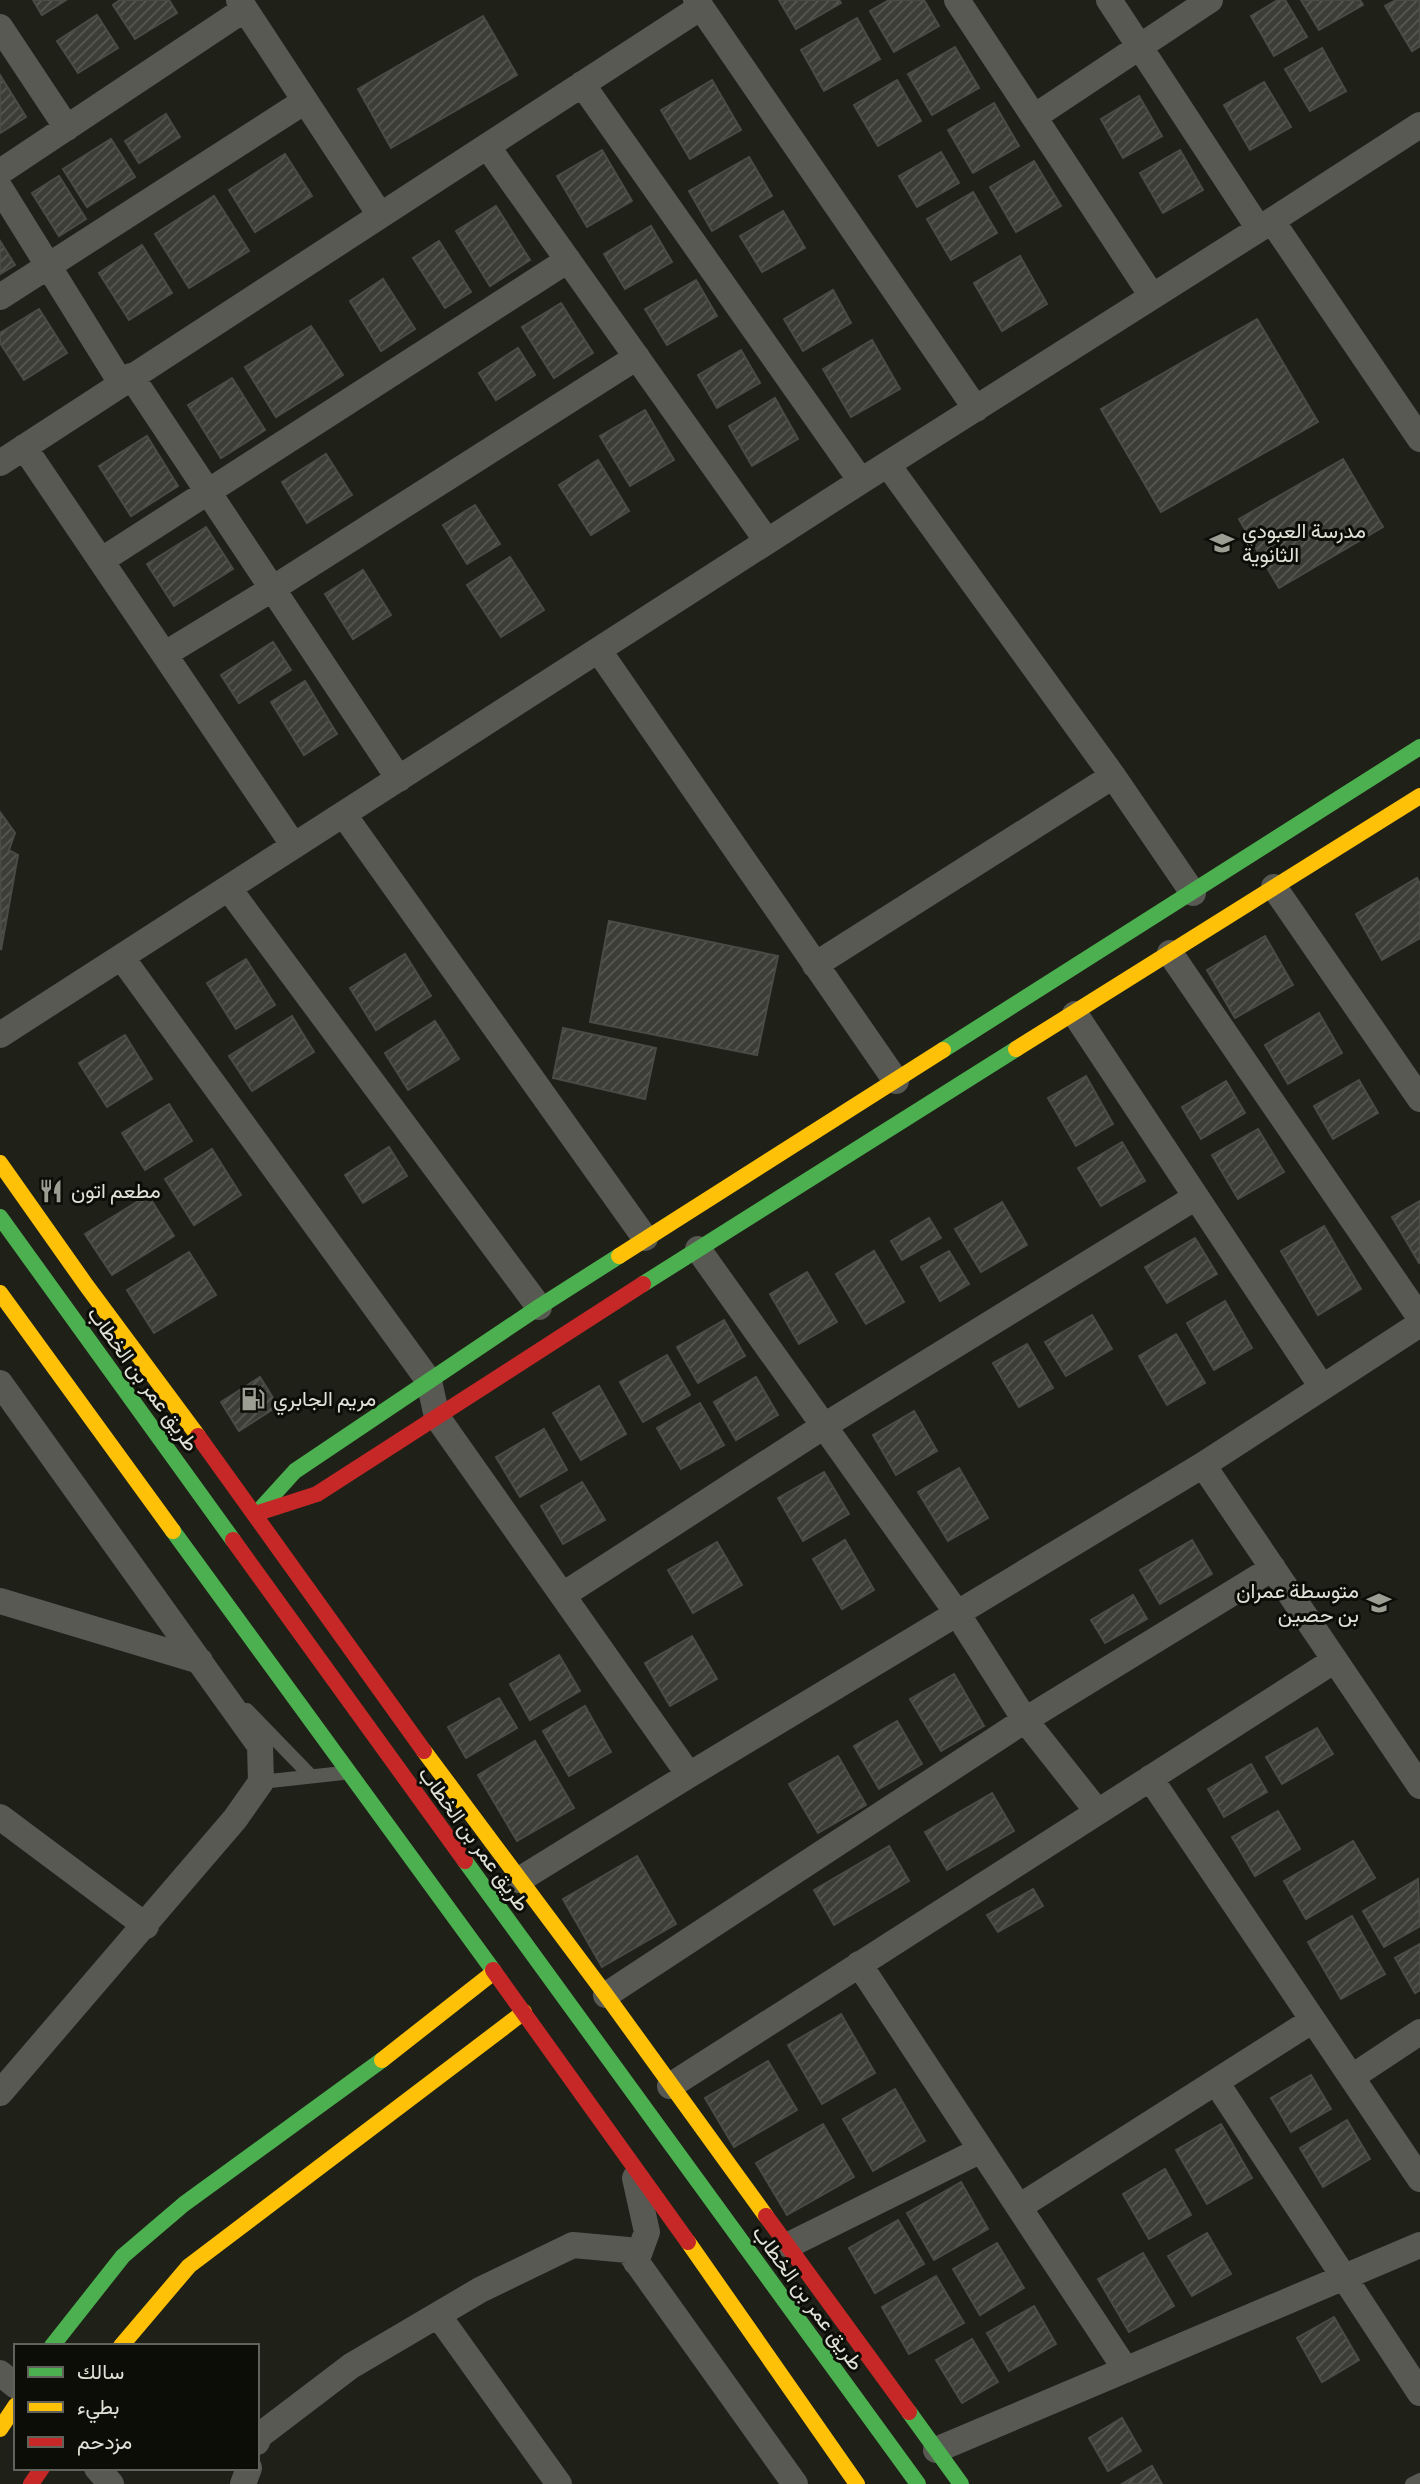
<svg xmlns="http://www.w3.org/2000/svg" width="1420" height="2484" font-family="Bitter,Vazirmatn,serif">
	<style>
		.building { fill: url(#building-hatch); stroke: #4a4b44; stroke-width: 2 }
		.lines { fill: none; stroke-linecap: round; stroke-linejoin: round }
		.lane { stroke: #585953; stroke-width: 14 }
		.street { stroke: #585953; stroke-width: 26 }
		.fast { stroke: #4caf50; stroke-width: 16 }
		.slow { stroke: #ffc107; stroke-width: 16 }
		.jam { stroke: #c62828; stroke-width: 16 }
		.labels { text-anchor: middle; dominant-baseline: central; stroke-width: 6; stroke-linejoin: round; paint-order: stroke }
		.poi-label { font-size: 21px; fill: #e0e2d7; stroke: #0c0d06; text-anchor: start }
		.street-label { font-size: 21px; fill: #e0e2d7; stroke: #0c0d06 }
	</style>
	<defs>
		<pattern id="building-hatch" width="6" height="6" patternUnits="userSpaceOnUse" patternTransform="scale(1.75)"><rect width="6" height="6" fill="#3c3d36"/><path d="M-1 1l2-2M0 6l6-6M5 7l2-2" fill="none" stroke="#585952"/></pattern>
	</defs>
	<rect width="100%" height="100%" fill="#1f2118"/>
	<path class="building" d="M33,0H66L42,15Z
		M120,0H169L177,13L135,39L113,5Z
		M779,0H839L841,3L796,29Z
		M889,0H924L939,26L894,52L870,11Z
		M1278,0H1285L1307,37L1274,56L1251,16Z
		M1301,0H1360L1363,5L1319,30Z
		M1396,0H1420V46L1412,51L1385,6Z
		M97,15L118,48L78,73L57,41Z
		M483,16L517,75L391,148L358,89Z
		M857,18L880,59L824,91L801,50Z
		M955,47L979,88L932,115L908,74Z
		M1322,48L1346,91L1310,111L1285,69Z
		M0,75L26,117L0,133Z
		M712,80L741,130L690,159L661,110Z
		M897,80L921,121L878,146L854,105Z
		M1264,82L1291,127L1250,150L1224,105Z
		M1139,96L1162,136L1123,158L1101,119Z
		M994,103L1019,146L973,173L948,130Z
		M166,114L180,137L139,163L125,141Z
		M111,139L135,177L87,207L63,169Z
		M602,150L632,201L587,227L557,176Z
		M1180,150L1203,190L1163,213L1140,173Z
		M941,152L959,183L917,207L899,176Z
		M285,154L312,196L255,232L229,190Z
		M749,157L772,196L712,231L689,191Z
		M1034,161L1061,206L1016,232L990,187Z
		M59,176L86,219L59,236L32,193Z
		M973,192L997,233L951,260L927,219Z
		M214,196L249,251L189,288L155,234Z
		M496,206L530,260L490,286L456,231Z
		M783,211L805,248L762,272L740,236Z
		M651,226L672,262L625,289L604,254Z
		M0,241L15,265L0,274Z
		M439,241L471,292L445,308L413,258Z
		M142,245L172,293L129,320L99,273Z
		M1020,256L1047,304L1002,331L974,283Z
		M383,279L415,329L381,351L350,301Z
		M696,280L717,316L667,345L645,309Z
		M833,290L851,323L803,351L784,319Z
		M561,303L593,353L554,378L522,327Z
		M39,309L67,353L24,380L0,343V333Z
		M1257,319L1318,422L1161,512L1101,409Z
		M311,326L343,375L276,417L245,367Z
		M872,340L900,389L851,417L823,369Z
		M518,348L535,375L496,400L479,373Z
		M741,350L760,383L717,408L698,375Z
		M232,378L265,430L221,458L188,405Z
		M775,398L798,439L752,466L729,426Z
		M645,410L674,460L630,486L600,436Z
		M147,436L178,486L131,516L99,466Z
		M326,454L352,495L307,523L282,482Z
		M1343,459L1383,527L1279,588L1239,519Z
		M598,460L629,511L591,535L559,485Z
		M475,505L500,544L467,564L443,525Z
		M206,527L233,569L174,606L147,564Z
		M510,557L544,610L501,637L467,585Z
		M363,570L391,615L353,639L325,594Z
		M273,642L291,670L239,703L221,675Z
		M305,681L337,734L304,755L271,702Z
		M0,812L15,833L9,850L18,855L1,950Z
		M1417,878L1420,884V938L1382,960L1356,914Z
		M609,921L778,956L757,1055L590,1022Z
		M1265,936L1293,985L1235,1018L1207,970Z
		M405,954L431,996L376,1030L350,988Z
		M246,959L275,1005L236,1029L207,983Z
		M1319,1013L1342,1053L1288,1084L1265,1045Z
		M292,1016L314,1052L252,1091L229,1056Z
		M435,1021L459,1059L408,1090L385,1053Z
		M563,1028L656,1048L645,1099L553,1078Z
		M125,1035L152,1079L107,1107L79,1063Z
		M1086,1076L1113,1124L1076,1146L1048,1098Z
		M1359,1080L1378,1113L1333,1139L1314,1106Z
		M1226,1081L1245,1113L1201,1139L1182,1107Z
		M169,1104L192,1141L145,1170L122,1133Z
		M1258,1129L1284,1172L1238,1199L1212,1155Z
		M1122,1142L1145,1181L1101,1206L1078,1168Z
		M389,1147L407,1176L363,1203L345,1175Z
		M212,1149L241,1195L194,1225L165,1179Z
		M148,1195L174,1236L112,1275L85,1234Z
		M1420,1201V1262L1419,1263L1392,1217Z
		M1002,1202L1027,1245L981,1272L955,1229Z
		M929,1218L941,1238L902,1260L891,1241Z
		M1324,1226L1361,1289L1318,1315L1281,1251Z
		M1195,1238L1217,1274L1167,1303L1145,1267Z
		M874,1251L904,1302L866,1324L836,1274Z
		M949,1251L969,1284L940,1301L921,1267Z
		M189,1252L216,1295L154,1333L127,1290Z
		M807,1272L837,1322L799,1344L770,1294Z
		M1225,1301L1252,1348L1214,1370L1187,1323Z
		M1092,1315L1112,1349L1066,1376L1045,1342Z
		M724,1320L745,1356L698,1383L677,1347Z
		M1176,1334L1205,1383L1167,1405L1139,1356Z
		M1027,1344L1053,1388L1019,1407L993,1363Z
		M667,1355L690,1395L643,1422L620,1382Z
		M260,1377L278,1406L239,1431L221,1402Z
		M756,1377L778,1415L736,1440L714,1402Z
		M599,1386L626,1434L581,1460L553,1413Z
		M700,1403L724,1445L681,1469L657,1428Z
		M914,1411L937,1451L896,1475L873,1435Z
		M544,1429L567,1470L520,1497L496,1457Z
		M959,1468L988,1518L948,1541L918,1492Z
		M824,1472L849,1514L803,1541L778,1498Z
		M582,1482L605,1520L563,1544L541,1506Z
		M845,1540L874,1590L842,1609L813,1559Z
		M1192,1540L1212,1574L1160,1604L1140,1570Z
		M717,1542L742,1585L693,1613L668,1570Z
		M1133,1595L1147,1619L1105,1643L1091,1620Z
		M692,1636L717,1679L670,1706L645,1663Z
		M559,1655L580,1691L530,1720L510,1684Z
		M954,1674L984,1726L941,1751L910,1699Z
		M499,1698L517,1728L466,1758L448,1727Z
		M585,1706L611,1752L569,1776L543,1731Z
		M897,1721L922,1764L879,1789L854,1746Z
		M1317,1728L1333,1754L1282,1784L1266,1757Z
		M535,1741L574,1808L517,1841L478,1775Z
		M838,1756L866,1805L818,1833L789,1784Z
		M1251,1764L1267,1792L1224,1817L1208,1789Z
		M992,1793L1014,1831L947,1870L925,1832Z
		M1278,1811L1300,1849L1255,1876L1232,1837Z
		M1353,1841L1375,1878L1306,1919L1284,1881Z
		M889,1846L909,1881L834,1925L814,1890Z
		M637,1856L676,1924L602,1967L563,1899Z
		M1418,1879L1420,1926L1384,1947L1363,1911Z
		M1033,1889L1043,1906L998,1932L987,1915Z
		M1352,1916L1385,1974L1341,1999L1308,1942Z
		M1420,1944V1990L1415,1993L1395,1958Z
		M841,2014L875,2073L822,2104L788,2045Z
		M768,2061L797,2110L734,2147L705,2098Z
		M1311,2075L1331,2109L1291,2132L1271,2098Z
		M895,2089L925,2141L873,2171L843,2119Z
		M1347,2120L1370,2159L1323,2187L1300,2148Z
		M823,2124L854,2177L787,2215L756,2163Z
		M1221,2124L1252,2178L1207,2204L1176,2150Z
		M1165,2169L1191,2215L1149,2239L1123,2194Z
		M961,2182L988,2229L934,2260L907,2213Z
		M898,2220L924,2264L875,2293L849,2248Z
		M1207,2233L1231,2274L1192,2296L1168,2256Z
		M997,2243L1024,2288L980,2315L953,2269Z
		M1143,2253L1174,2306L1129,2332L1098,2279Z
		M936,2276L964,2323L909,2354L882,2307Z
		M1034,2306L1056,2344L1009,2371L987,2333Z
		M1334,2317L1359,2360L1322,2382L1297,2338Z
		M972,2339L998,2382L962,2403L936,2360Z
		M1122,2418L1141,2451L1108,2471L1089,2438Z
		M1152,2466L1162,2484H1122Z"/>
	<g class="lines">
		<path class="lane" d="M247,1710L310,1775
			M261,1782L343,1773
			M1412,2484L1420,2480"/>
		<path class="street" d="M239,0L380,215
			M696,0L976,409
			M957,0L1152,296
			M1109,0L1259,229L1420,125
			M0,27L67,128
			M582,84L861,481
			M1034,117L1210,0
			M487,146L767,541
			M0,172L245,9
			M0,188L121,383
			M1272,221L1420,439
			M0,297L305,101
			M131,376L399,779
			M24,447L294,846
			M0,463L701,7
			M888,465L1113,776L1193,893
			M102,560L568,260
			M599,651L896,1081
			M165,654L272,589L637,357
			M344,815L645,1238
			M1274,887L1420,1099
			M229,889L539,1307
			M1170,953L1420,1318
			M122,958L429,1381L437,1417L689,1775
			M815,965L1113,776
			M1075,1014L1322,1387
			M0,1035L861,481L1259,229
			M698,1249L957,1613L1025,1720L1097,1811
			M0,1383L260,1746L261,1782L235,1819L0,2093
			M1203,1465L1420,1786
			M563,1595L824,1426L1196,1197
			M0,1601L200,1661
			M1150,1778L1420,2179
			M0,1817L146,1926
			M519,1880L689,1775L1203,1465L1420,1324
			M859,1964L1126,2370
			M606,1995L1025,1720L1273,1568
			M1352,2077L1420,2032
			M1216,2082L1420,2393
			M670,2086L1335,1660
			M635,2178L647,2232L636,2262
			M1019,2207L1313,2020
			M789,2245L981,2150
			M438,2315L559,2484
			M0,2373L16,2386
			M257,2442L259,2436L351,2366L480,2290L573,2245L628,2250L795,2484
			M936,2450L1420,2245
			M97,2468L111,2484
			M243,2484L249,2468"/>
		<path class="fast" d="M943,1050L1420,747
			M0,1217L233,1540
			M643,1284L1016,1049
			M256,1514L295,1471L539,1307L619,1256
			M173,1531L493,1970
			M465,1861L918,2484
			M52,2346L123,2256L184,2204L382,2060
			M909,2412L961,2484"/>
		<path class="slow" d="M1016,1049L1420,796
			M0,1163L86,1285L198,1436
			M619,1256L943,1050
			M0,1293L173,1531
			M424,1751L606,1995L766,2216
			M382,2060L494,1972
			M688,2242L857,2484
			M121,2346L189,2266L524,2012
			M0,2429L16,2405"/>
		<path class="jam" d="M198,1436L424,1751
			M258,1513L317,1494L643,1284
			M233,1540L465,1861
			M493,1970L688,2242
			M766,2216L909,2412
			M31,2484L42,2468"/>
	</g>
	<defs>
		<g id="school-bare" transform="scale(1.89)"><path d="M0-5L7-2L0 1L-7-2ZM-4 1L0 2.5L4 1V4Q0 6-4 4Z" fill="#9c9e94" stroke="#0c0d06" stroke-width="2.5" paint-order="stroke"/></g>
		<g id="restaurant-bare" transform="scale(1.89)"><path d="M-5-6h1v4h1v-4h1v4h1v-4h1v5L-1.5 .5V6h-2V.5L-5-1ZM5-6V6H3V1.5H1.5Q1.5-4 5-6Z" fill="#9c9e94" stroke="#0c0d06" stroke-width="2.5" paint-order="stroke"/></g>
		<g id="fuel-bare" transform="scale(1.89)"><path d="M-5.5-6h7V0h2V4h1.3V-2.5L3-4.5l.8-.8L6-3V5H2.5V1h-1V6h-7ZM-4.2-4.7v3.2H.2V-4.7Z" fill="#9c9e94" stroke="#0c0d06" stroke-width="2.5" paint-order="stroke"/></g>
	</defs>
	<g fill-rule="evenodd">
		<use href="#school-bare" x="1222" y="543"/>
		<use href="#restaurant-bare" x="51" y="1191"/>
		<use href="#fuel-bare" x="253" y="1399"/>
		<use href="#school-bare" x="1379" y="1603"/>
	</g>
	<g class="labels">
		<g class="poi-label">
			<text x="1242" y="531">مدرسة العبودي<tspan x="1242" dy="24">الثانوية</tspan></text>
			<text x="71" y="1191">مطعم اتون</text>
			<text x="273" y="1399">مريم الجابري</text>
			<text x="1359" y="1591" text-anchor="end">متوسطة عمران<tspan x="1359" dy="24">بن حصين</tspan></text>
		</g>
		<g class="street-label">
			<text transform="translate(143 1379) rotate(54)">طريق عمر بن الخطاب</text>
			<text transform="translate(474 1839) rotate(54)">طريق عمر بن الخطاب</text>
			<text transform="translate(808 2298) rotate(54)">طريق عمر بن الخطاب</text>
		</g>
	</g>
	<rect x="14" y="2344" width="245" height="126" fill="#0c0d06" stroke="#61625a" stroke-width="2"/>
	<rect x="28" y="2367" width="35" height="10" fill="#4caf50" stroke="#61625a" stroke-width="2"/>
	<text x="77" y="2379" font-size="21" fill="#e0e2d7">سالك</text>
	<rect x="28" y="2402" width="35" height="10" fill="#ffc107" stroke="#61625a" stroke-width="2"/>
	<text x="77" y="2414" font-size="21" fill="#e0e2d7">بطيء</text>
	<rect x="28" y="2437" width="35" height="10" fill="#c62828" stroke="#61625a" stroke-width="2"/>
	<text x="77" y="2449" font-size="21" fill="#e0e2d7">مزدحم</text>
</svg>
